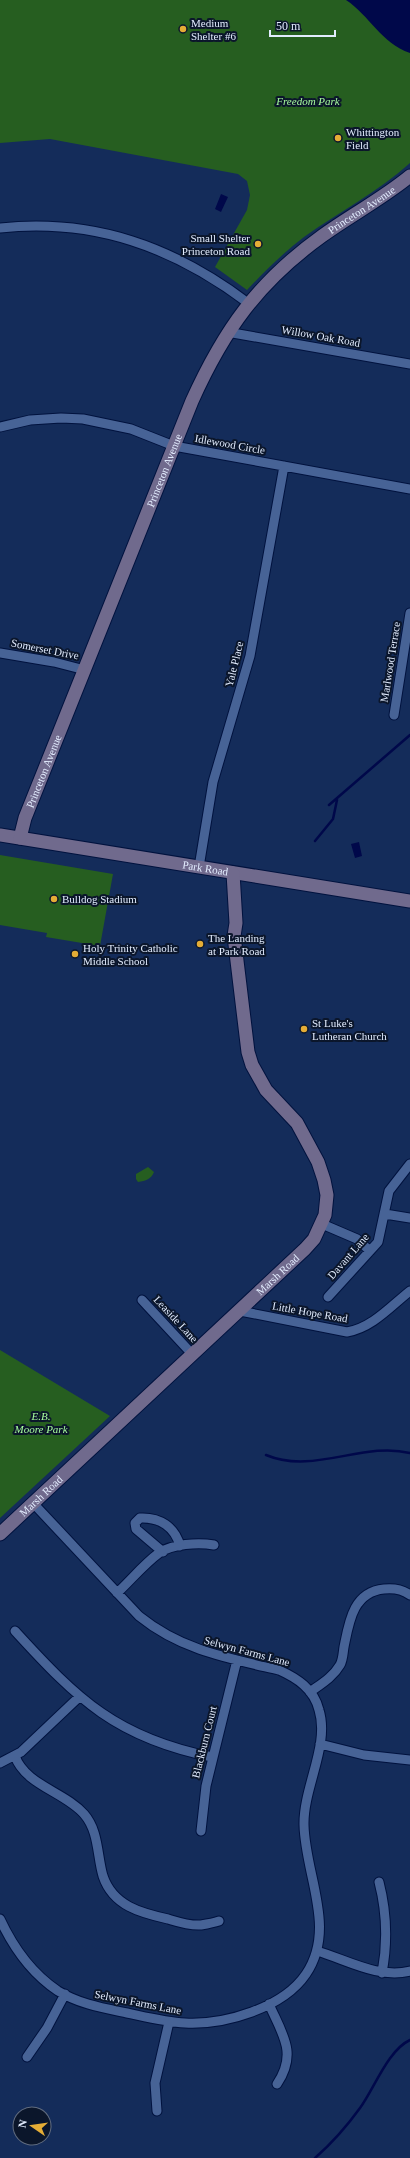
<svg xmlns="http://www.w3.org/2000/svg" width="410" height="2158" font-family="Georgia,serif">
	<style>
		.green { fill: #265e20 }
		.water { fill: #00084a }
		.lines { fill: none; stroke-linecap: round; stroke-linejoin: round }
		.stream { stroke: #00084a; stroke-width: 2.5 }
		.street-casing { stroke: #01123e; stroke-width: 11 }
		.secondary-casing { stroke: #01123e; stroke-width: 15 }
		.street { stroke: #476396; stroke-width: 9 }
		.secondary { stroke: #706a8d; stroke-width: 13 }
		.poi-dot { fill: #e5ad36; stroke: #0b162b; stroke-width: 1.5 }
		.labels { text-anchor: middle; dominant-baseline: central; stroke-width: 4; stroke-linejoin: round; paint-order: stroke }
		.poi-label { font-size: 11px; fill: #e2ecfe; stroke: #0b162b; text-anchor: start }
		.park-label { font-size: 11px; font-style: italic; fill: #a7fb9d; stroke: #0b162b }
		.street-label { font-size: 11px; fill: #e2ecfe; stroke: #0b162b }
	</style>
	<rect width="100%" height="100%" fill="#142c5a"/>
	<path class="green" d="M0,0H410V163C378,192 339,212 304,237C283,253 265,271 247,290L215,267L247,210L250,195L247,181L238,174L50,139L0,143Z
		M0,855L113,874L100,946L46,937L47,933L0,925Z
		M148,1167L154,1172C151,1179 146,1181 138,1182L136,1179V1174Z
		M0,1350L110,1416L0,1518Z"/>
	<path class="water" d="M346,0H410V53C381,43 370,16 346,0Z
		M221,194L228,197L221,212L215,209Z
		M359,842L362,856L355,858L351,844Z"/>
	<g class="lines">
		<path class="stream" d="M329,805L410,735
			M315,841L333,819L337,800
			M266,1455C314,1475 363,1441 410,1453
			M315,2158C331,2144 347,2126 360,2108C374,2089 388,2050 410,2040"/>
		<g class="street-casing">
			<path id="street" d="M0,228C94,218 174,247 248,303
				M227,332L410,364
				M0,427L30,420L61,418L83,419L131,429L174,446L410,489
				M0,653L54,662L85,670
				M394,715L410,613
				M199,867L213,782L250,656L284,466
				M385,1214L410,1218
				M322,1224L357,1239L370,1251
				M328,1297L378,1242L389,1191L410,1164
				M142,1300L193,1355
				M240,1311L347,1332C372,1328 391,1306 410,1291
				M163,1552L136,1529L135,1523L140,1518C160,1517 175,1527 180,1546
				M117,1593C131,1580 144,1564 159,1553C172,1544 198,1542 214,1545
				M15,1631C78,1700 117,1738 212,1757
				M310,1692C321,1684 333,1677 340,1665C343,1660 343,1653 344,1647C349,1622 353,1592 384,1589C393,1588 402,1589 410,1595
				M320,1744L364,1755L410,1760
				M15,1756C25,1785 65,1792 84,1814C99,1831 97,1856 103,1876C113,1906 141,1913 168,1919C178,1922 190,1926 201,1925C207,1924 213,1923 219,1921
				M0,1763L21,1752L79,1697
				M201,1831L206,1786L237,1660
				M379,1882C387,1913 388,1941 382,1973
				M0,1919C13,1947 31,1973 58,1991C79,2004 103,2008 127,2013C146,2017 166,2022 185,2023C225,2025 283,2008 306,1974C337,1928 305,1875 304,1825C303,1788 330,1745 319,1710C314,1689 297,1678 279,1670C227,1658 181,1650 139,1616L33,1503
				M317,1951C347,1960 379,1979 410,1971
				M269,2004C282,2034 298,2053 277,2084
				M27,2057L47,2028L65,1994
				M157,2111L155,2083L169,2022"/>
		</g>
		<g class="secondary-casing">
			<g id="secondary">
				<path id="s1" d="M0,835L410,901"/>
				<path id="s2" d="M20,838L25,818L192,401C224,330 258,282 322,236C351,215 382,199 410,176"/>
				<path id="s3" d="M0,1534L305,1249L314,1239L325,1215L327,1195L324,1180L318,1162L297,1123L266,1090L252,1065L248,1052L234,936L236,923L233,873"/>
			</g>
		</g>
		<use href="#street" class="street"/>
		<use href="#secondary" class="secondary"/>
	</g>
	<g class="poi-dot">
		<circle cx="183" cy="29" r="4"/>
		<circle cx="338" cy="138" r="4"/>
		<circle cx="258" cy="244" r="4"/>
		<circle cx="54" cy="899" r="4"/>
		<circle cx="200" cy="944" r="4"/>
		<circle cx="75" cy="954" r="4"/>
		<circle cx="304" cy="1029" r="4"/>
	</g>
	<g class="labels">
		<g class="poi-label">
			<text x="191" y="23">Medium<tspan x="191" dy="13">Shelter #6</tspan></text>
			<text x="346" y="132">Whittington<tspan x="346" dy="13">Field</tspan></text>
			<text x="250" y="238" text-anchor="end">Small Shelter<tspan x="250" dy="13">Princeton Road</tspan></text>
			<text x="62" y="899">Bulldog Stadium</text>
			<text x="208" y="938">The Landing<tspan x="208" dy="13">at Park Road</tspan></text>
			<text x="83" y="948">Holy Trinity Catholic<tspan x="83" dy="13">Middle School</tspan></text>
			<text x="312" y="1023">St Luke's<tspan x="312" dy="13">Lutheran Church</tspan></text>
		</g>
		<g class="park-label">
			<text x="308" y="101">Freedom Park</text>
			<text x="41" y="1416">E.B.<tspan x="41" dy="13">Moore Park</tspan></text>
		</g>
		<g class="street-label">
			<text stroke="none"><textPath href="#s2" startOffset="730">Princeton Avenue</textPath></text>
			<text transform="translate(321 336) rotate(10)">Willow Oak Road</text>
			<text transform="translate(230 444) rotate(10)">Idlewood Circle</text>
			<text stroke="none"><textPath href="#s2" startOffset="395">Princeton Avenue</textPath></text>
			<text transform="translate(45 649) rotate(11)">Somerset Drive</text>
			<text transform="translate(390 662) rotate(-81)">Marlwood Terrace</text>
			<text transform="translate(234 664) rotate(-76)">Yale Place</text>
			<text stroke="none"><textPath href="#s2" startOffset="71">Princeton Avenue</textPath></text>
			<text stroke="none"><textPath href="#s1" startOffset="208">Park Road</textPath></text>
			<text transform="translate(348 1256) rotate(-49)">Davant Lane</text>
			<text stroke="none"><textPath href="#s3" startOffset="380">Marsh Road</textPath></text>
			<text transform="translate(310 1312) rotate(10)">Little Hope Road</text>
			<text transform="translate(176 1319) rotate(47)">Leaside Lane</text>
			<text stroke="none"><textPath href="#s3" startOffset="56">Marsh Road</textPath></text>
			<text transform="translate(247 1651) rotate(15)">Selwyn Farms Lane</text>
			<text transform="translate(204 1742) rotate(-76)">Blackburn Court</text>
			<text transform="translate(138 2002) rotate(11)">Selwyn Farms Lane</text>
		</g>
	</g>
	<g transform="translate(32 2126) rotate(283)"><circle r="19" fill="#0b162b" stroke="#616c7f"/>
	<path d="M0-3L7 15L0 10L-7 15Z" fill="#e5ad36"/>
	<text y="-6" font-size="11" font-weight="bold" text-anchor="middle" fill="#e2ecfe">N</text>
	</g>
	<path d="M270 30v6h65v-6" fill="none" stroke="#e2ecfe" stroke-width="2"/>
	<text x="276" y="30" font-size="12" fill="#e2ecfe" stroke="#0b162b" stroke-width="3" paint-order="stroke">50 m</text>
</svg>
